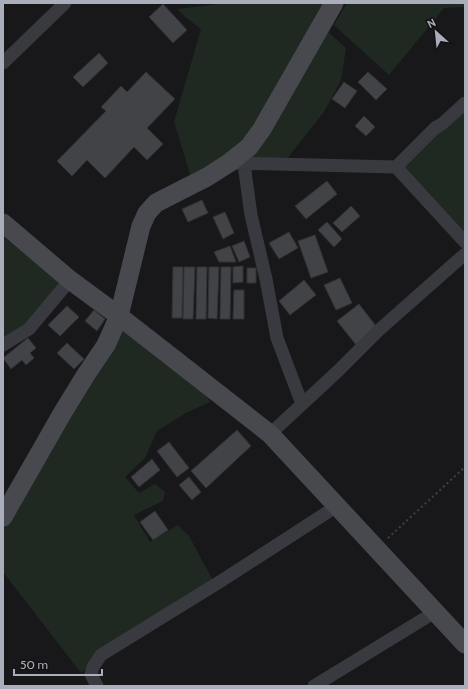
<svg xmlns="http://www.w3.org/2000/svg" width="468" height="689" font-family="Cabin,sans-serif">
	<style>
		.green { fill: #1f2921 }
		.building { fill: #424347; stroke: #323236 }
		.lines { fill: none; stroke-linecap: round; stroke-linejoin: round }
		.path { stroke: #3f4146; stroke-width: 2; stroke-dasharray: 2 3; stroke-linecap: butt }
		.street { stroke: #393a3f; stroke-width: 13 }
		.secondary { stroke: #47494f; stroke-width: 19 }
	</style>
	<rect width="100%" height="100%" fill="#18181a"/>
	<path class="green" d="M209,3H334L252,143L193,184L174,122L201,29L184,16L177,9L219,4Z
		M347,3H465V7L444,8L389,75L334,25Z
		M325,29L346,48L341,80L324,112L282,165L248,160Z
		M465,111V241L396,167Z
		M3,237L62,281L22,334L3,345Z
		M114,328L152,342L160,361L200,379L210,402L186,413L157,431L145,458L125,477L139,493L155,484L165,492L163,501L134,515L150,542L178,525L189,536L217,588L190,599L81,673L3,572V517Z"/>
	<path class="building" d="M163,4L187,30L173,43L149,17Z
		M99,53L108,63L83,87L73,77Z
		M146,72L175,99L147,128L163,144L147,160L134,147L105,178L87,160L72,176L57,161L106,111L101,107L121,86L127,92Z
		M368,72L387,89L376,100L358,82Z
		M344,82L357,91L345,108L332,99Z
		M364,116L375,127L366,136L355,126Z
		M327,181L337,194L306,219L295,206Z
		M202,200L208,213L188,222L182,209Z
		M351,206L360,216L342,232L333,223Z
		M225,212L234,233L223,239L213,217Z
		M327,222L342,239L334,247L318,230Z
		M289,232L298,248L279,259L269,243Z
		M315,235L328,272L311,278L298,241Z
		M244,241L250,257L239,262L232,246Z
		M230,246L236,262H219L214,252Z
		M243,266V282L233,283V267Z
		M173,267H183L182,318H172Z
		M184,267H195L193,319H183Z
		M197,267H207L206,319H196Z
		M209,267H219L217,319L208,318Z
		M221,267H231L230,319H220Z
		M247,268H256V283H247Z
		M340,278L352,303L336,310L324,285Z
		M304,280L316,295L290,315L279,301Z
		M234,290H244V319H233Z
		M359,304L379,330L357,346L337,321Z
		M67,306L79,317L60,336L48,325Z
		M94,310L105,319L97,331L85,321Z
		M28,338L36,348L30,353L34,358L26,365L22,360L11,369L3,358Z
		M67,343L84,359L74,369L57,353Z
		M237,430L251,446L206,488L191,471Z
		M169,442L189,468L177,477L157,451Z
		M152,459L160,470L139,487L131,477Z
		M189,477L201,492L192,500L179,485Z
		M155,511L168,530L153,540L140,522Z"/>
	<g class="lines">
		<path class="path" d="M388,538L465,467"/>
		<path class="street" d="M3,63L65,3
			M229,163L396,167L465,242
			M244,164L251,215L266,279L277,338L302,404
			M396,167L435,128L442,124L465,103
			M3,345L29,329L70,280
			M270,434L338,371L379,330L465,254
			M97,686L91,674L93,667L101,655L221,581L337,506
			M314,686L435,612"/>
		<path class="secondary" d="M3,223L70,280L119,316L270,434L465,644
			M3,517L63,412L87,373L106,345L119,316L141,226L147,213L156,203L207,177L229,163L249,147L262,129L334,3"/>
	</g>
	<rect width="468" height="689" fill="none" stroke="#aaaeba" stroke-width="8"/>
	<g transform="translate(436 32) rotate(333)" stroke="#131315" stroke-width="3" paint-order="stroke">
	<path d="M0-3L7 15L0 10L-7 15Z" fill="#aaaeba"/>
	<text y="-6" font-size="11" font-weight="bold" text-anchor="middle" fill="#aaaeba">N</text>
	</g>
	<path d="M14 669v6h88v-6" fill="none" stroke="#aaaeba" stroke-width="2"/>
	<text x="20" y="669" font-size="12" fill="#aaaeba" stroke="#131315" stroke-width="3" paint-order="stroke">50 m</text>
</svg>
